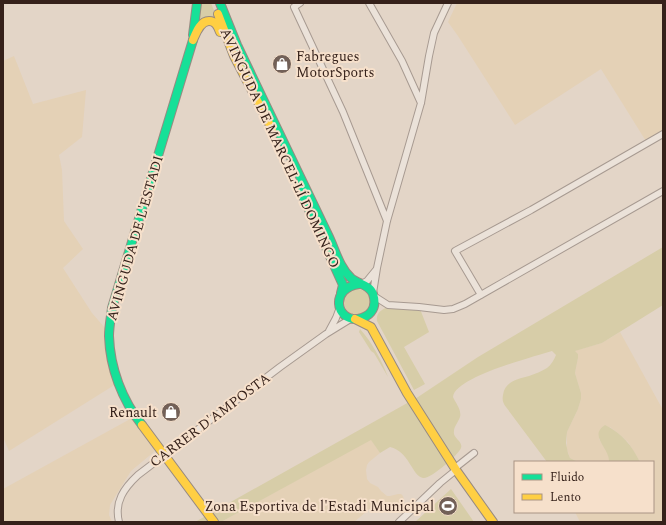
<svg xmlns="http://www.w3.org/2000/svg" width="666" height="525" font-family="Spectral,serif">
	<style>
		.farmland { fill: #e4d1b6 }
		.green { fill: #d7cda8 }
		.lines { fill: none; stroke-linecap: round; stroke-linejoin: round }
		.street-casing { stroke: #a79a91; stroke-width: 8 }
		.fast-casing { stroke: #978a81; stroke-width: 10 }
		.slow-casing { stroke: #978a81; stroke-width: 10 }
		.street { stroke: #ebe2d9; stroke-width: 6 }
		.fast { stroke: #16e098; stroke-width: 8 }
		.slow { stroke: #ffcf43; stroke-width: 8 }
		.labels { text-anchor: middle; dominant-baseline: central; stroke-width: 4; stroke-linejoin: round; paint-order: stroke }
		.poi-label { font-size: 14px; fill: #35211a; stroke: #f6e0cb; text-anchor: end }
		.street-label { font-size: 14px; fill: #35211a; stroke: #f6e0cb }
	</style>
	<rect width="100%" height="100%" fill="#e3d5c7"/>
	<path class="farmland" d="M457,3H663V138L649,146L601,69L515,125L458,36L448,22Z
		M14,56L33,104L86,90L82,137L59,155L62,170L64,221L83,249L63,268L92,313L105,328L108,365L116,384L9,451L3,437V61Z
		M620,332L663,410V522H580L575,512H653V462H640L628,442L619,434L610,427L599,439L608,453L609,458V462H578L570,458L567,449V432L578,409L581,399V393L575,373L578,358V354L574,351L602,343Z
		M132,418L155,451L131,471L110,505L109,515L112,522H3V489Z
		M371,439L380,453L369,462L367,465L366,470L367,479L370,483L378,487L381,491L387,496H390L398,494H401L403,496L404,499L403,502L393,512L390,513L387,511L382,505L379,503L372,507L354,522H221Z"/>
	<path class="green" d="M198,3H211L219,23L196,25Z
		M663,247V305L602,343L575,351L578,354V358L575,373L581,393V399L578,409L567,432L566,443L568,453L570,458L578,462H547L506,407C503,403 502,400 503,395C505,381 518,379 529,376C535,374 542,371 547,368C551,365 554,360 556,355L552,351C533,357 455,377 453,397C455,402 462,410 460,417C458,423 453,427 454,434C455,439 463,442 461,448C459,454 430,480 423,478C412,476 409,451 390,447L380,453L371,440L221,522H195L418,397L478,357Z
		M344 302a13 13 0 1 1 26 0a13 13 0 1 1-26 0Z
		M388,307L420,309L429,332L404,347L425,384L414,390L377,321C376,313 381,310 388,307Z
		M360,329C372,342 382,361 388,377L374,353L371,351L359,332Z
		M605,425C622,433 632,446 640,462H609C610,448 588,436 605,425Z
		M451,489L474,522H415Z"/>
	<g class="lines">
		<g class="street-casing">
			<path id="street" d="M300,3L294,7L343,112L387,221
				M369,3L402,61L421,103
				M361,284L367,281L376,270
				M373,293L377,268L387,221L421,103L429,56L434,33L448,3
				M481,295L455,251L531,210L663,134
				M374,296L388,305L419,307L444,310L453,309L465,304L663,191
				M329,331L336,318L340,307
				M455,468L474,453
				M119,522C114,502 124,488 138,475L280,367L326,334L352,318
				M399,522L440,483L456,470"/>
		</g>
		<g class="fast-casing">
			<path id="fast" d="M220,3L237,45L328,235C335,249 339,267 351,278C358,284 370,285 373,294C375,300 375,307 371,312C368,316 363,318 358,319C335,321 330,288 359,284
				M193,35L197,3
				M301,192L343,285L341,293
				M142,425C122,400 110,368 109,336C109,327 111,317 112,308L193,40"/>
		</g>
		<g class="slow-casing">
			<path id="slow" d="M218,14L234,56L272,129
				M193,40C196,33 200,21 209,21C216,21 218,27 220,32
				M355,319L371,327L407,393L456,470L493,522
				M142,425L214,522"/>
		</g>
		<use href="#street" class="street"/>
		<use href="#fast" class="fast"/>
		<use href="#slow" class="slow"/>
	</g>
	<defs>
		<g id="shop-disc" transform="scale(1)"><circle r="9.5" fill="#726057" stroke="#f6e0cb"/><path d="M-5-2.5h2.3a2.7 3.5 0 0 1 5.4 0H5L5.5 6h-11ZM-1.5-2.5h3a1.5 2.3 0 0 0-3 0Z" fill="#fff"/></g>
		<g id="stadium-disc" transform="scale(1)"><circle r="9.5" fill="#726057" stroke="#f6e0cb"/><path d="M0-5a6.5 5 0 1 0 0 10a6.5 5 0 1 0 0-10ZM-3.5-1.8h7v3.6h-7Z" fill="#fff"/></g>
	</defs>
	<g fill-rule="evenodd">
		<use href="#shop-disc" x="282" y="64"/>
		<use href="#shop-disc" x="171" y="412"/>
		<use href="#stadium-disc" x="448" y="506"/>
	</g>
	<g class="labels">
		<g class="poi-label">
			<text x="296" y="56" text-anchor="start">Fabregues<tspan x="296" dy="16">MotorSports</tspan></text>
			<text x="157" y="412">Renault</text>
			<text x="434" y="506">Zona Esportiva de l'Estadi Municipal</text>
		</g>
		<g class="street-label">
			<text transform="translate(280 148) rotate(65)">AVINGUDA DE MARCEL·LÍ DOMINGO</text>
			<text transform="translate(135 238) rotate(-74)">AVINGUDA DE L'ESTADI</text>
			<text transform="translate(210 420) rotate(-37)">CARRER D'AMPOSTA</text>
		</g>
	</g>
	<rect width="666" height="525" fill="none" stroke="#35211a" stroke-width="8"/>
	<rect x="514" y="461" width="140" height="52" fill="#f6e0cb" stroke="#a99484"/>
	<rect x="522" y="474" width="20" height="6" fill="#16e098" stroke="#a99484"/>
	<text x="550" y="481" font-size="12" fill="#35211a">Fluido</text>
	<rect x="522" y="494" width="20" height="6" fill="#ffcf43" stroke="#a99484"/>
	<text x="550" y="501" font-size="12" fill="#35211a">Lento</text>
</svg>
